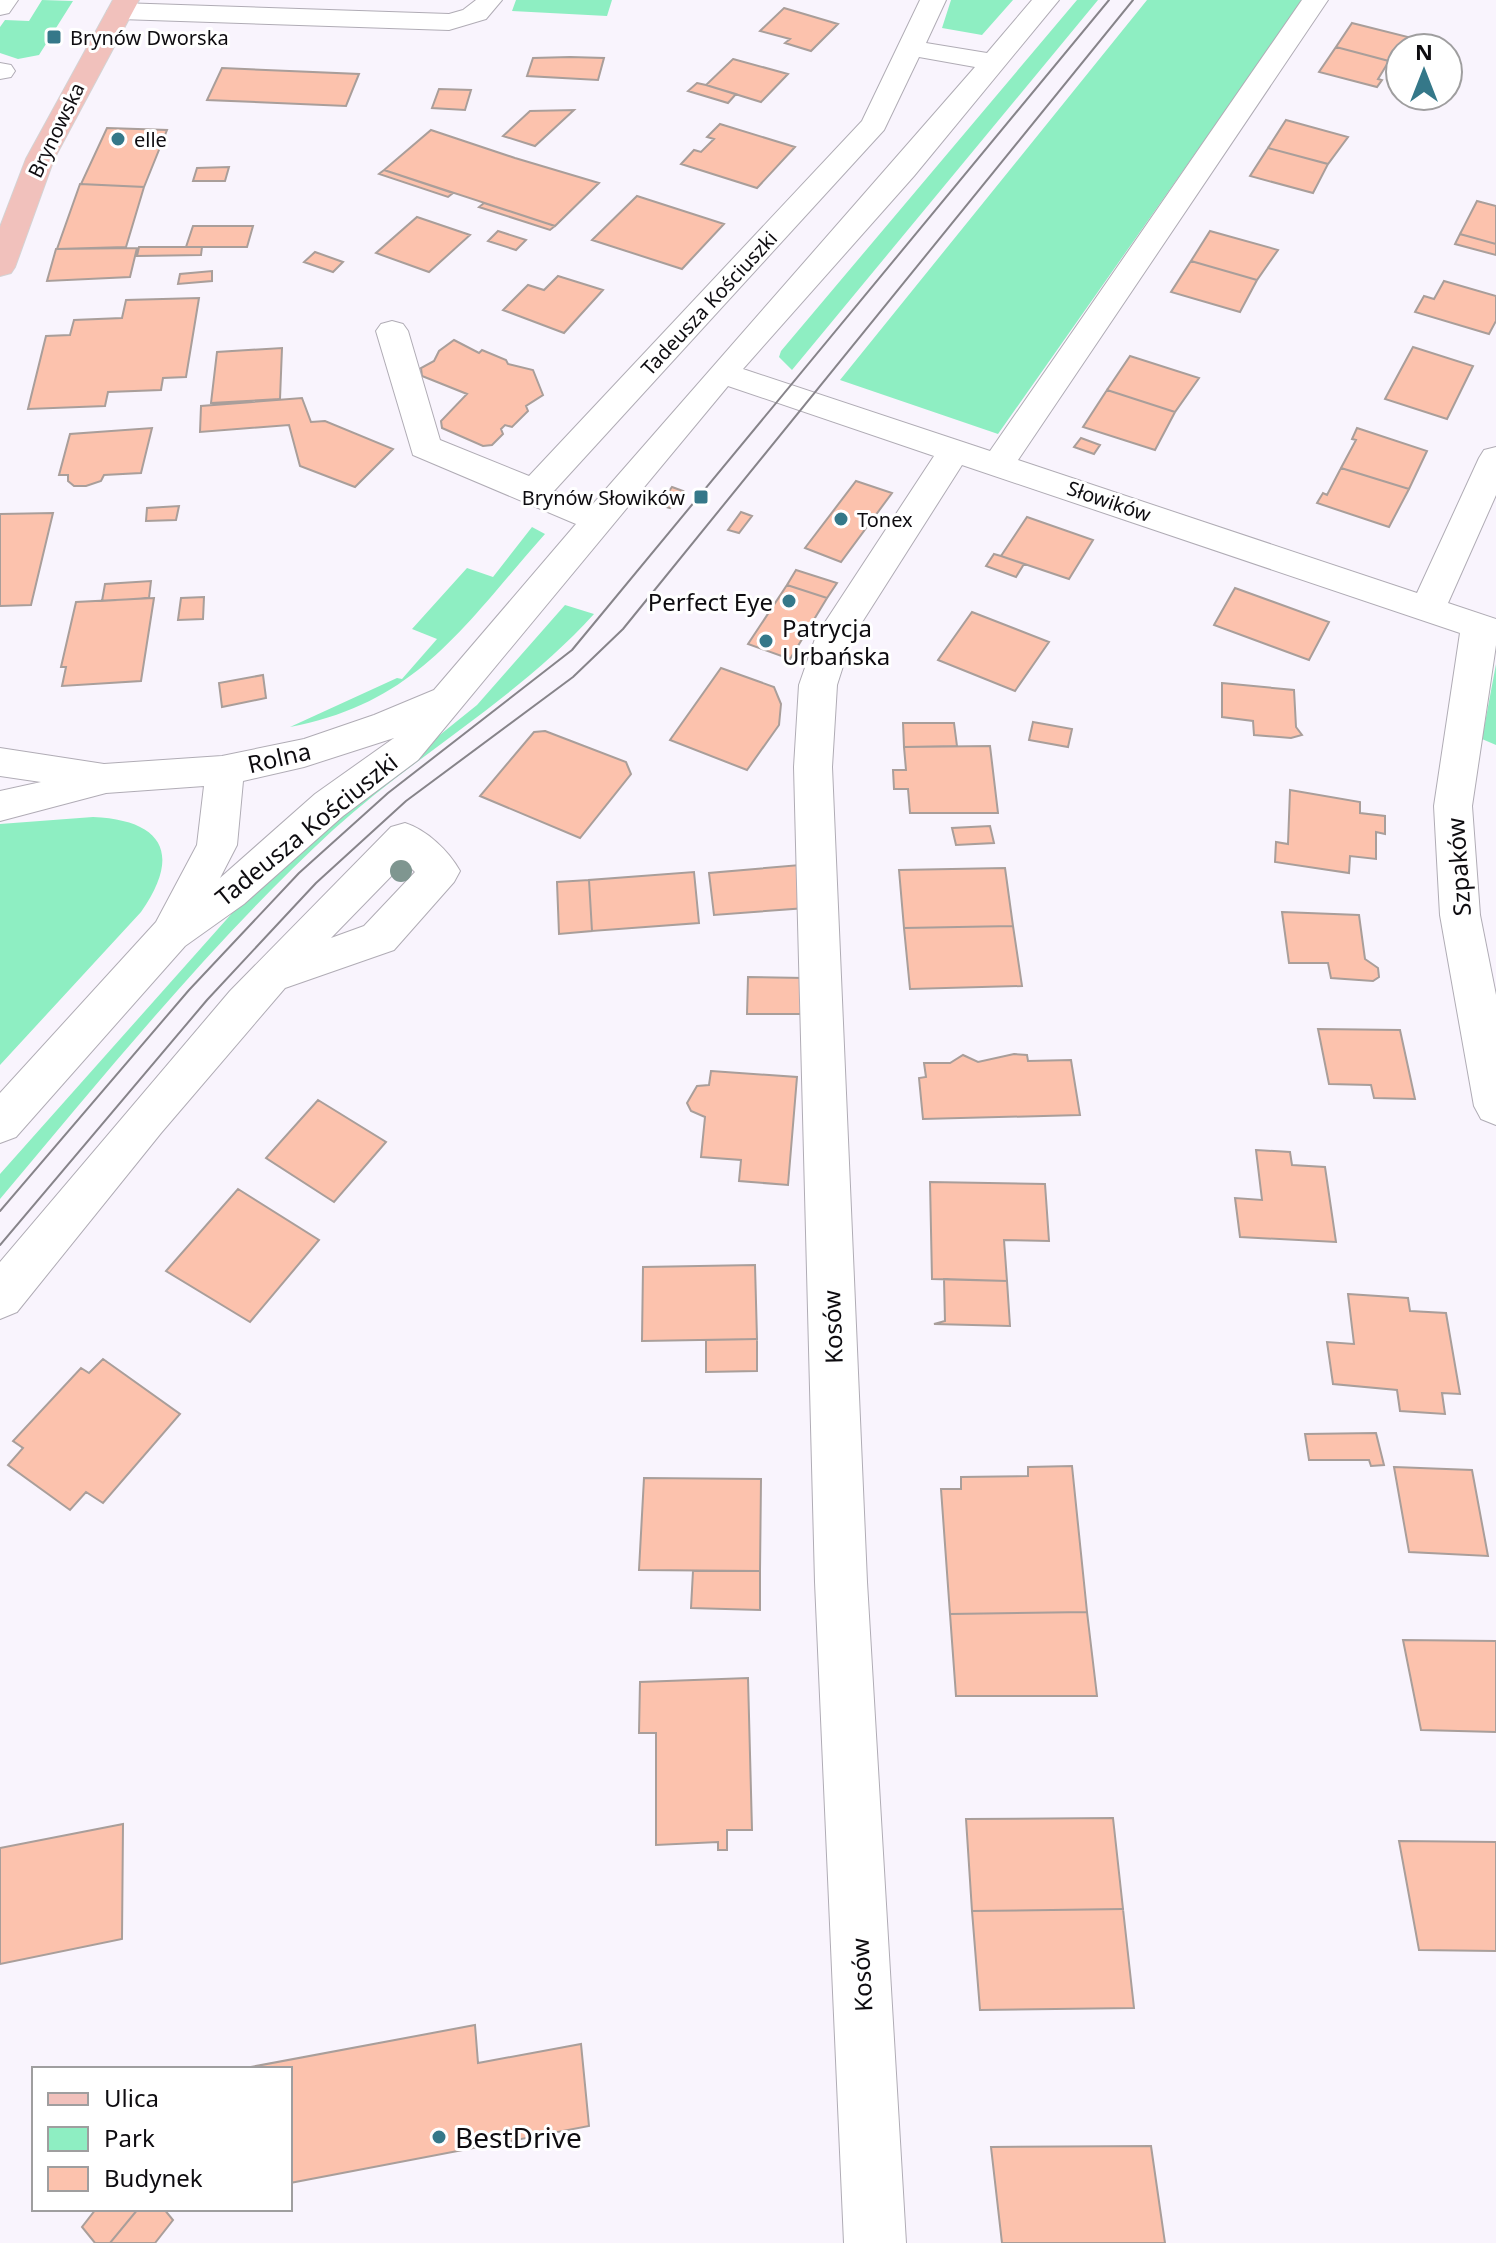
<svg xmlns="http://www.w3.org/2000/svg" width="1496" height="2243" font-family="'Noto Sans',sans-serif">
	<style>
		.green { fill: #8eeec2 }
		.building { fill: #fcc2ad; stroke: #a99e9a; stroke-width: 2 }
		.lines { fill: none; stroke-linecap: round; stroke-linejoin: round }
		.minor-casing { stroke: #b0acb5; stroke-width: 2 }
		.major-casing { stroke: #d4d3d4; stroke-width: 2 }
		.minor { fill: #fff; fill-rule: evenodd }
		.major { fill: #f1c1bc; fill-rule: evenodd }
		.tram { stroke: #87848a; stroke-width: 2 }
		.tree { fill: #7f9690 }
		.poi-dot { fill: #357889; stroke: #fff; stroke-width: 3 }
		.labels { text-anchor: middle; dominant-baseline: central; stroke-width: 6; stroke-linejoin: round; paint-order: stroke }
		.far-poi-label { font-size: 20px; fill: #0e0c10; stroke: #fff; text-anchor: start }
		.far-street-label { font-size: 20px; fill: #0e0c10; stroke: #fff }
		.poi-label { font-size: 24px; fill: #0e0c10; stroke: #fff; text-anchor: end }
		.street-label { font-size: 24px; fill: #0e0c10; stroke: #fff }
		.near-poi-label { font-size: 28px; fill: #0e0c10; stroke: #fff; text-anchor: start }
	</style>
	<rect width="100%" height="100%" fill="#f9f4fd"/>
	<path class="green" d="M42,0L73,1L39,55L18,59L0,53V27L5,20L29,21Z
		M516,0H612L607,16L512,11Z
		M951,0H1013L982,35L942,28Z
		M1077,0H1098L792,370L779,357L781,351Z
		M1147,0H1303L998,434L840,380Z
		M532,527L545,534C464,625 418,703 290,727L397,678L402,679L437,639L412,629L467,568L493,577Z
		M565,605L594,614C518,698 417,754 333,830C211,943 107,1072 0,1199V1174L266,875L477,705Z
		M1496,664V745L1482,739Z
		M93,817C163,820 182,854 141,912L0,1065V824Z"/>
	<path class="building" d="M784,8L838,24L811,51L785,43L790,39L760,31Z
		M1352,23L1408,37L1389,61L1336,47Z
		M1336,47L1389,61L1378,79L1382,80L1377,87L1319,72Z
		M570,57L604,58L598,80L527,76L533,58Z
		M733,59L788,74L761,102L706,85Z
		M222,68L359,74L346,106L207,100Z
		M697,83L706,85L736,94L728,103L688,91Z
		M439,89L471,90L465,110L432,108Z
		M574,110L535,146L503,136L530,111Z
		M1286,120L1348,137L1328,164L1268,148Z
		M720,124L795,147L757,188L681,164L694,150L701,152L714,139L707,137Z
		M107,128L167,130L144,187L81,184Z
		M431,130L515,158L599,183L555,226L384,170Z
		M1268,148L1328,164L1313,193L1250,176Z
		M229,167L225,181H193L197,168Z
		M384,170L453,193L448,197L379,174Z
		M80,184L144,187L126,247L57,249Z
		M637,196L724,224L682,269L592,240Z
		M1477,201L1496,206V244L1460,234Z
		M484,203L555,226L550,230L479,207Z
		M417,217L470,235L429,272L376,253Z
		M193,226H253L247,247H186Z
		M498,231L526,240L516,250L488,241Z
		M1210,231L1278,250L1257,280L1191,261Z
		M1460,234L1496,244V255L1455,244Z
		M139,247H202L201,255L137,256Z
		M137,248L130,277L47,281L56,249Z
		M315,252L343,262L333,272L304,262Z
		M1191,261L1257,280L1240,312L1171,292Z
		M212,271V281L178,284L180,274Z
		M558,276L603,290L564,333L503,310L528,285L544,290Z
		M1444,281L1496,296V321L1489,334L1415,312L1424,296L1434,299Z
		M199,298L186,377L163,378L161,390L108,392L105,406L28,409L46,336L70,335L74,320L122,318L126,300Z
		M454,340L479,353L482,350L506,360L508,364L533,370L543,395L526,406L528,411L512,427L505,425L501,429L503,434L492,445L483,446L442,428L441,421L467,394L422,376L421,368L434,361L439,351Z
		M1413,347L1473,366L1447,419L1385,399Z
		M282,348L280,399L211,403L217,352Z
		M1130,356L1199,378L1175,412L1107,390Z
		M1107,390L1175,412L1155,450L1083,427Z
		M302,398L311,422L325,421L393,449L355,487L300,466L289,425L200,432L201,406Z
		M152,428L141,473L104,475L101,481L86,486H74L68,481V475H59L70,434Z
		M1357,428L1427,451L1409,489L1341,468L1356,440L1352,439Z
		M1081,438L1100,445L1094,454L1074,447Z
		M1341,468L1409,489L1389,527L1317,503L1323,493L1327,495Z
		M856,481L892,493L841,562L805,548Z
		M672,487L683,491L670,508L659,505Z
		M179,506L176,520L146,521L147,508Z
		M741,512L752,516L739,533L728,530Z
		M53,513L31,605L0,606V514Z
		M1027,517L1093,540L1069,579L1001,556Z
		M994,554L1001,556L1024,564L1016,577L986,566Z
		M796,570L837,583L827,598L787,585Z
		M151,581L149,598L102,601L105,584Z
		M787,585L827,598L790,659L748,644Z
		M1235,588L1329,622L1309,660L1214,625Z
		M204,597L203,619L178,620L181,598Z
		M154,598L141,681L62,686L66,667H61L76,602Z
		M972,612L1049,642L1015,691L938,660Z
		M721,668L774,687L781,704L779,725L747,770L670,740Z
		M263,675L266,698L222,707L219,683Z
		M1222,683L1294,690L1296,727L1302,735L1291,738L1254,735L1253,721L1222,717Z
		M1033,722L1072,729L1068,747L1029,740Z
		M903,723H954L957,746L904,747Z
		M545,731L626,762L631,774L580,838L480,796L534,732Z
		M990,746L998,813H910L908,789H894L893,770H906L904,747Z
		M1290,790L1360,802V813L1385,816V834L1376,832V859L1350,856L1349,873L1275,862L1276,842L1288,844Z
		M990,826L994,843L956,845L952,828Z
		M800,865L806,908L714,915L709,873Z
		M1005,868L1013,926L904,928L899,870Z
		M694,872L699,923L592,931L589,880Z
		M589,880L592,931L559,934L557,882Z
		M1282,912L1359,915L1365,959L1378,968L1379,977L1373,981L1331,978L1328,963H1289Z
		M1013,926L1022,986L910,989L904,928Z
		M748,977L804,978L805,1014H747Z
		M1318,1029L1400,1030L1415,1099L1374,1098L1371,1085L1329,1084Z
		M1014,1054L1027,1055L1028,1061L1071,1060L1080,1115L923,1119L919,1078L926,1077L924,1063H950L963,1055L978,1062Z
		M711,1071L797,1077L788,1185L739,1181L741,1160L701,1157L705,1117L691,1111L687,1103L697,1086L709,1085Z
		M318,1100L386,1142L334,1202L266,1158Z
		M1256,1150L1290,1152L1292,1165L1325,1167L1336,1242L1240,1237L1235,1198L1262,1200Z
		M930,1182L1045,1184L1049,1241L1004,1240L1007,1281L932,1279Z
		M238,1189L319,1240L250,1322L166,1271Z
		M755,1265L757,1339L642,1341L643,1267Z
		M944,1279L1007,1281L1010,1326L934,1324L945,1321Z
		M1348,1294L1408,1298L1410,1311L1446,1313L1460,1394L1442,1393L1445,1414L1400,1411L1397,1390L1333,1384L1327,1342L1354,1344Z
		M757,1339V1371L706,1372V1340Z
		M103,1359L180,1414L103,1503L86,1492L70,1510L8,1465L23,1448L13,1441L81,1368L89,1373Z
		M1376,1433L1384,1465L1371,1466L1369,1460H1309L1305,1434Z
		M1072,1466L1087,1612L950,1614L941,1489H961V1477L1028,1476V1467Z
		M1394,1467L1472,1470L1488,1556L1409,1552Z
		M644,1478L761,1479L760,1571L639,1570Z
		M693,1571H760V1610L691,1608Z
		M1087,1612L1097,1696H956L950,1614Z
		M1403,1640L1496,1641V1732L1421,1730Z
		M748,1678L752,1830H727V1850H718V1842L656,1845V1733H639L640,1682Z
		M1113,1818L1123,1909L972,1911L966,1819Z
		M123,1824L122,1939L0,1964V1848Z
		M1399,1841L1496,1842V1951L1419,1950Z
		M1123,1909L1134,2008L980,2010L972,1911Z
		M475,2025L478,2063L581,2044L589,2126L290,2183V2069H240Z
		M1151,2146L1165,2243H1002L991,2147Z
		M96,2209H138L110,2243H95L82,2227Z
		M138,2209H164L173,2220L155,2243H110Z"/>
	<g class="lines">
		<g class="minor-casing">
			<path id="minor" d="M0,0H18L9,13L0,15Z
				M476,0H502L486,19L449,30L120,19L107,11L120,3L449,14L463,10Z
				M920,0H946L926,43L987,53L1032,0H1059L914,176L743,369L990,451L1302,0H1328L1018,460L1417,593L1479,458L1484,450L1496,447V495L1448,603L1496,619V645L1472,806L1480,915L1496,995V1125L1481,1119L1474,1106L1440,915L1434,806L1460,633L962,465L852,638L837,685L832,767L867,1582L906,2243H844L815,1582L794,767L799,685L816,636L934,456L728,386L418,760L343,816L244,904L185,946L16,1137L0,1143V1093L156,922L197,845L204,786L106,793L0,821V791L41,782L0,776V748L104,764L222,756L304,739L374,715L434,690L576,524L413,455L376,331L381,324L392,321L403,324L408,331L440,440L529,476L862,121ZM919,57L975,67L592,505L554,491L884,130ZM394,738L315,794L220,878L237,845L243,781L304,767Z
				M0,63L11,65L15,71L11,77L0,79Z
				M405,823C427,830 449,851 460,871L454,882L394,950L285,988L161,1133L17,1312L0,1319V1262L230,991L391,827ZM405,862L415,872L364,926L331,938Z"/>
		</g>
		<g class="major-casing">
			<path id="major" d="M113,0H139L54,159L15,267L11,273L0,276V227L26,159Z"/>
		</g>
		<use href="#minor" class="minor"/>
		<use href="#major" class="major"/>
		<path class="tram" d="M0,1211L189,990L299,873L388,793L572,650L1109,0
			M0,1245L207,1000L316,883L406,801L573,677L623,629L1133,0"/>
	</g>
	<circle class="tree" cx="401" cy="871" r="11"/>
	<g class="poi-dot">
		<rect x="46" y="29" width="16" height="16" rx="4"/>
		<circle cx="118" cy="139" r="8"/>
		<rect x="693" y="489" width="16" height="16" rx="4"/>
		<circle cx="841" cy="519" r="8"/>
		<circle cx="789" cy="601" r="8"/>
		<circle cx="766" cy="641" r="8"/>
		<circle cx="439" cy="2137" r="8"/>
	</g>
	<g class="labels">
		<g class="far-poi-label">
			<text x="70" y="37">Brynów Dworska</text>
			<text x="134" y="139">elle</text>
			<text x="685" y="497" text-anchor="end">Brynów Słowików</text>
			<text x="857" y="519">Tonex</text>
		</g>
		<g class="far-street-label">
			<text transform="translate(56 130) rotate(-64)">Brynowska</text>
			<text transform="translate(709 303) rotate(-47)">Tadeusza Kościuszki</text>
			<text transform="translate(1109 501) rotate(19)">Słowików</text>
		</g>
		<g class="poi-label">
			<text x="773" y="601">Perfect Eye</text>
			<text x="782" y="627" text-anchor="start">Patrycja<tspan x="782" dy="28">Urbańska</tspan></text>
		</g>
		<g class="street-label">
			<text transform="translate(279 757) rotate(-13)">Rolna</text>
			<text transform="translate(306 829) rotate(-39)">Tadeusza Kościuszki</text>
			<text transform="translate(1458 867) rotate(-94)">Szpaków</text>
			<text transform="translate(832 1327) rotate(-92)">Kosów</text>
			<text transform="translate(861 1975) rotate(-93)">Kosów</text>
		</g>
		<g class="near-poi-label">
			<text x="455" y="2137">BestDrive</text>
		</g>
	</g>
	<rect x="32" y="2067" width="260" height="144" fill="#ffffff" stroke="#9f9e9f" stroke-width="2"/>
	<rect x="48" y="2093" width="40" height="12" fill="#f1c1bc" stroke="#9f9e9f" stroke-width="2"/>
	<text x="104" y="2107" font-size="24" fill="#0e0c10">Ulica</text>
	<rect x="48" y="2127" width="40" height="24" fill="#8eeec2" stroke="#9f9e9f" stroke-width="2"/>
	<text x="104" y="2147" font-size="24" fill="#0e0c10">Park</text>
	<rect x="48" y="2167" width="40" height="24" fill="#fcc2ad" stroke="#9f9e9f" stroke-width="2"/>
	<text x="104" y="2187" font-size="24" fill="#0e0c10">Budynek</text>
	<g transform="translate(1424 72)"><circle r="38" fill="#ffffff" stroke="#9f9e9f" stroke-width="2"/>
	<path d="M0-6L14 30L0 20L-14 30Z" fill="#357889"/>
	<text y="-12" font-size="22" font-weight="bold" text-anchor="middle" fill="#0e0c10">N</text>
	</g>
</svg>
